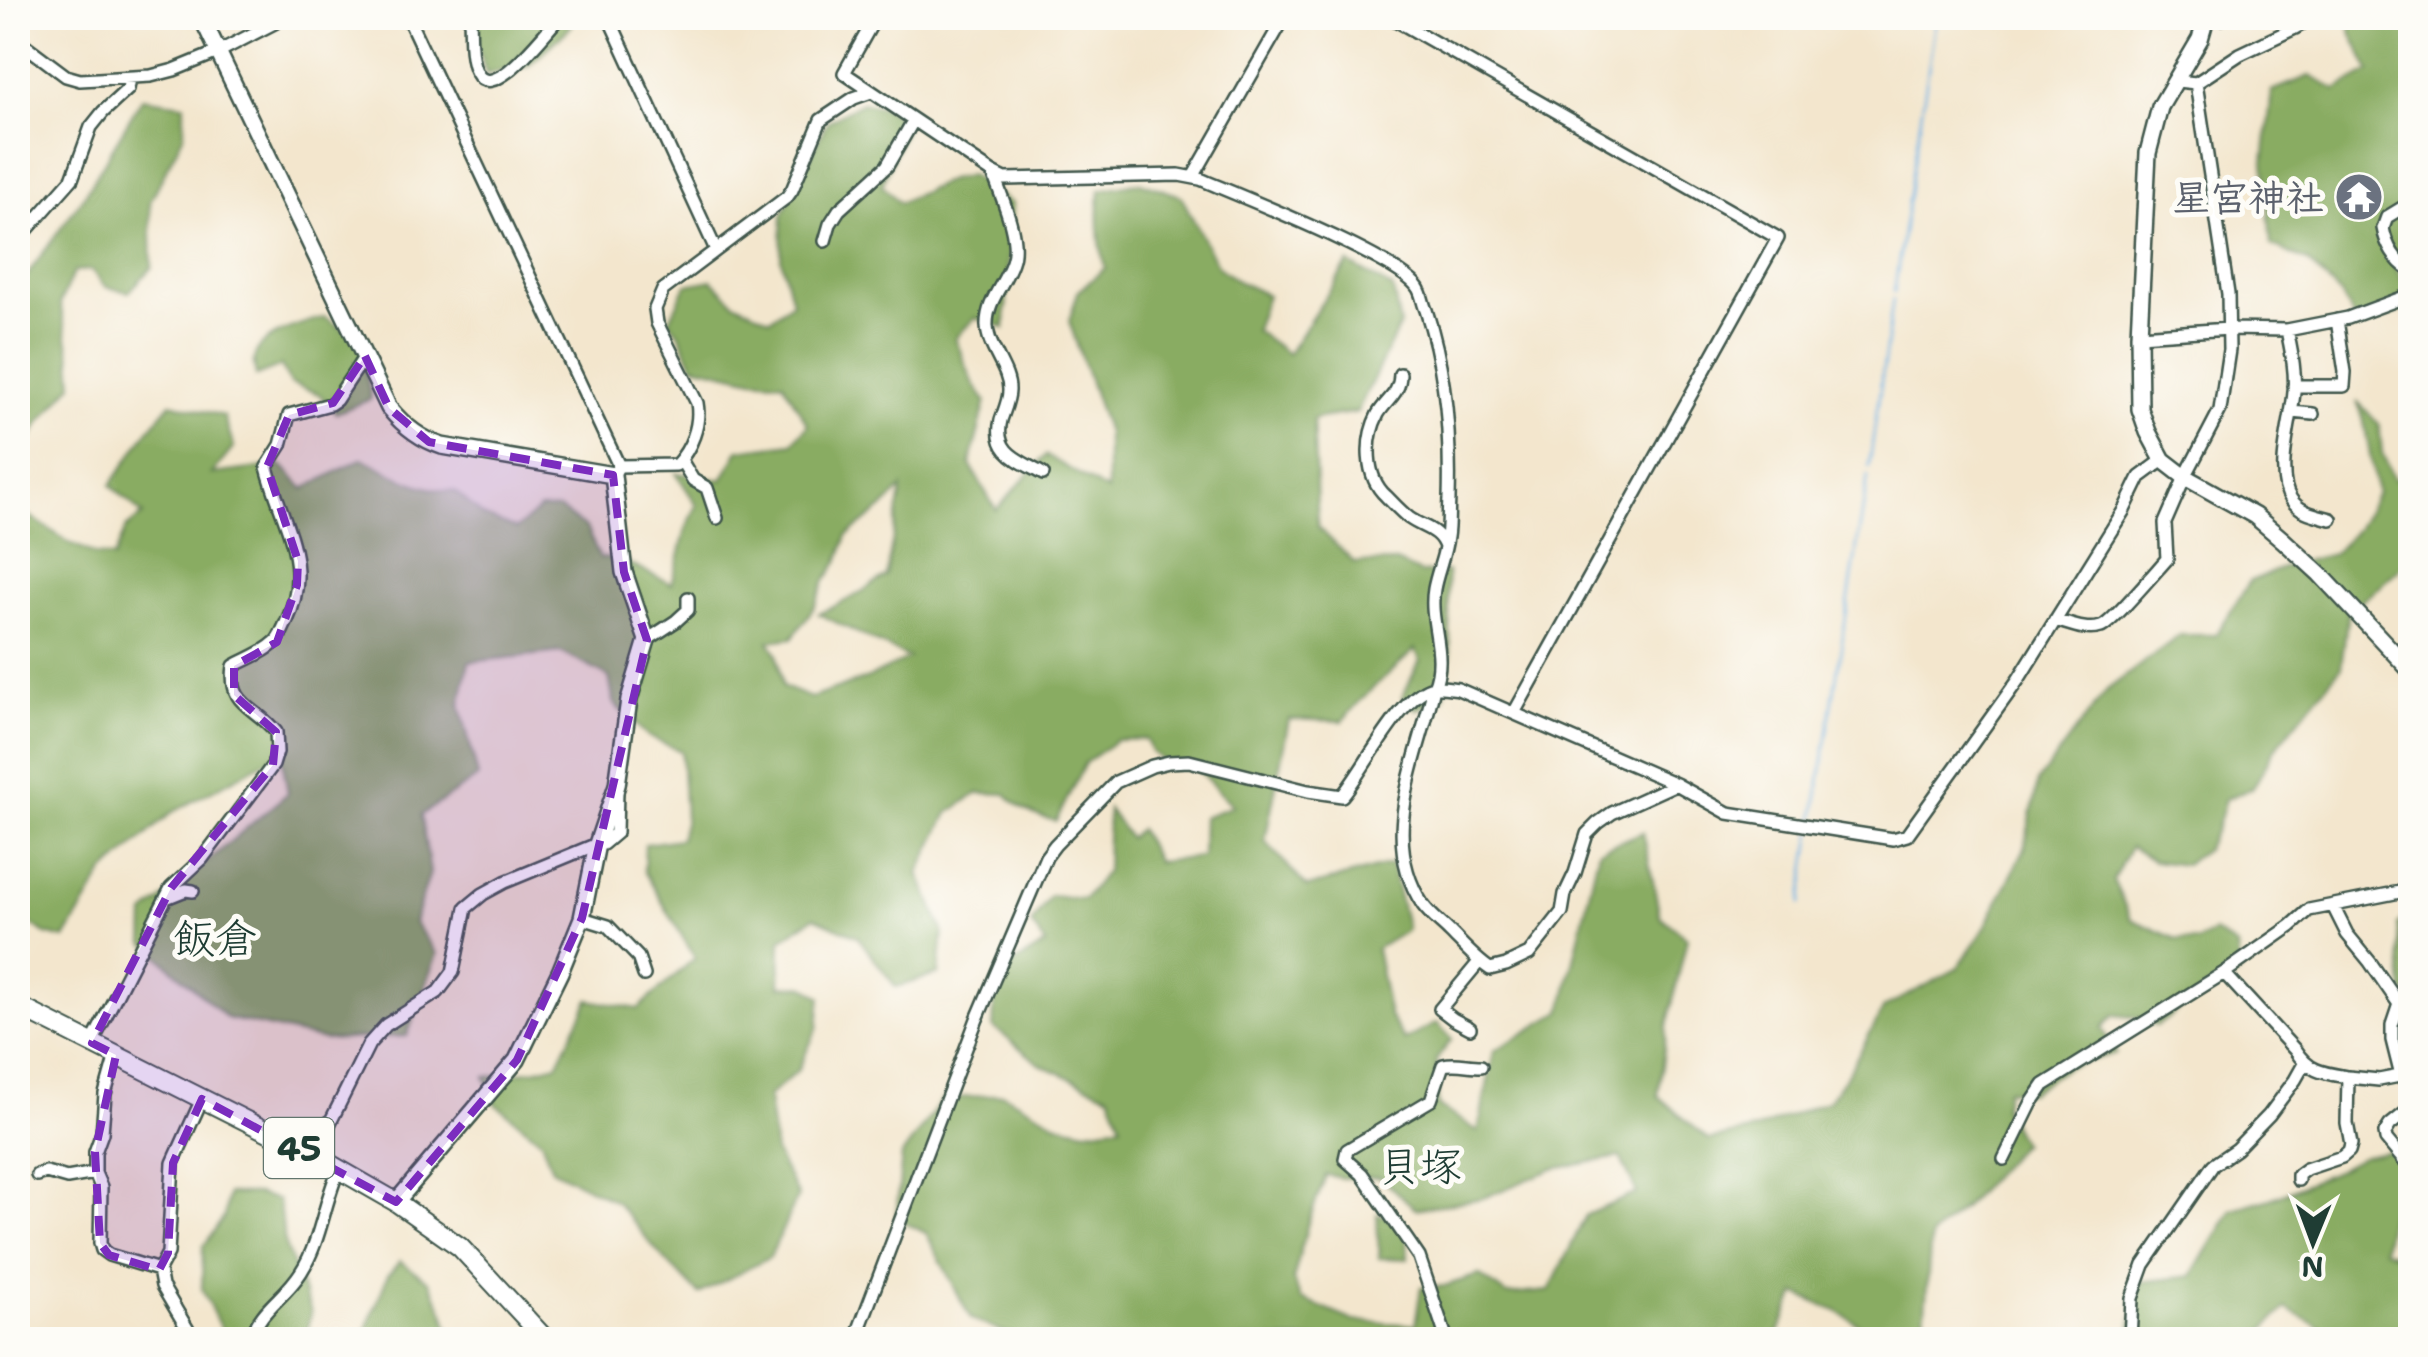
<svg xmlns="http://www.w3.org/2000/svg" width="2428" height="1357" font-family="'Shantell Sans','Klee One',sans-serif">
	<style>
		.forest { fill: #89ac62; stroke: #54744b; stroke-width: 2.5; fill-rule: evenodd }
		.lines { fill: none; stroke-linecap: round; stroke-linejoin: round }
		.stream { stroke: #6cb0e2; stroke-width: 2.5 }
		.street-casing { stroke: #3f564b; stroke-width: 16 }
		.secondary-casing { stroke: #3f564b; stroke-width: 20 }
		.primary-casing { stroke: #3f564b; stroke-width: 22 }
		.street { stroke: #fff; stroke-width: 11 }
		.secondary { stroke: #fff; stroke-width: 15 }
		.primary { stroke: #fff; stroke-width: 18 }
		.marked { fill: #7b2cbf; fill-opacity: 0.2; stroke: #7b2cbf; stroke-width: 8; stroke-dasharray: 20 12; stroke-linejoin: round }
		.labels { text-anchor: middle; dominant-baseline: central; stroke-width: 10; stroke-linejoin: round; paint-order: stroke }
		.shield { fill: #fdfcf7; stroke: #62766e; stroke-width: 2.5 }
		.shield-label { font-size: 35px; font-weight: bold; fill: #1f3d34 }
		.worship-label { font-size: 38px; font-weight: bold; fill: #5b616d; stroke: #fdfcf7; text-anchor: end }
		.quarter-label { font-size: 42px; fill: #1f3d34; stroke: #fdfcf7 }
	</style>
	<rect width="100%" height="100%" fill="#fdfcf7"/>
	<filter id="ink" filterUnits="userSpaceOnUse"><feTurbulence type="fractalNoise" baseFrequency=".01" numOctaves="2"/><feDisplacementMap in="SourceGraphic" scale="20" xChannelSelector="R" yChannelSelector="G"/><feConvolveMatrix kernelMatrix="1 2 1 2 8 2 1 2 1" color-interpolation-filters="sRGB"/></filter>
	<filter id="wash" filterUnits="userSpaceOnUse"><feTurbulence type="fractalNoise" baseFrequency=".0048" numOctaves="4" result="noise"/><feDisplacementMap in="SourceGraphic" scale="40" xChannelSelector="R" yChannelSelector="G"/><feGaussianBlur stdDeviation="2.25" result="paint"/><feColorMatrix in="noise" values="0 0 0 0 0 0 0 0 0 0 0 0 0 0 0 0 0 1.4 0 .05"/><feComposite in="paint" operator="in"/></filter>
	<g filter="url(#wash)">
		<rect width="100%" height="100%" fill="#f3e6cd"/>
		<path class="forest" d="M471,18H576L569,29L528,66L486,74L473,31Z
			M2349,18H2410V173L2408,181L2410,197V270L2391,255L2410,300V308L2358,327L2341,295L2307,261L2271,245L2264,162L2272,91L2310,76L2336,90L2370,71L2352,35Z
			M142,98L184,104V134L150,202L152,267L129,292L106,287L91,270L74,271L60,303L71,357L73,384L39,424L18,461V288L86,193Z
			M862,102L886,108L907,124L882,185L899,203L949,180L970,175L1012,204L1005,328L975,318L955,338L974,385L986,401L970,465L996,510L1046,455L1107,491V433L1069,321L1078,292L1105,268C1098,241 1097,217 1100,190L1141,182L1181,196L1218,267L1239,282L1267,295L1255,330L1288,354L1348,263L1393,289L1400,325L1357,412L1313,419L1318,527L1354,563L1396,562L1420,573L1447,572L1451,657L1444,698L1417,709L1402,698L1420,660L1415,649C1391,673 1363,694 1343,721L1289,719L1265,841L1307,887L1391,864L1407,930L1376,949L1389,1016L1404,1040L1437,1023L1452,1039L1437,1059L1438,1106L1478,1131L1494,1051L1562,1011L1599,850L1643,832L1660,916L1687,938L1667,1027L1658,1096L1709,1140L1755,1130L1828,1101L1847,1075L1884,1008L1958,968L1982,933L2024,850L2038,781L2107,690L2180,635H2216L2250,581L2293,564L2333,554L2358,527L2377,493L2363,417L2357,401L2379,424L2382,453L2394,480L2410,472V560L2348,612L2341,667L2274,750L2253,788L2225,799L2216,830L2205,849L2185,865L2153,861L2130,847L2113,880L2131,919L2176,939L2197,942L2214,932L2237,947L2240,972L2226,985L2208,987L2157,1026L2134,1017L2114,1015L2102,1028L2116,1053L2067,1067L2029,1093L2007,1089L2003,1108L2022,1143L1963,1208L1931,1236L1923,1336L1873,1333L1837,1311L1796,1294L1776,1339L1022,1340L971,1319L926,1233L896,1219L902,1155L943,1099L1003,1094L1059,1124L1086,1130L1121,1125L1110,1095L1041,1065L993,1027L996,975L1046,944L1031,924L1050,896L1084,899L1106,871L1108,809L1129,838L1139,829L1157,862L1202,857L1203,817L1233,806L1194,766H1170L1151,752L1146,739L1116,740L1085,763L1056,821C1035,816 1020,810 1006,794L978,793L948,813L919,873L943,931L939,974L896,987L857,936L814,917L781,940L780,986H805L821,997L818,1027L798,1070L768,1097L775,1152L798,1196L770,1257L699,1294L663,1258L616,1202L552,1169L541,1140L496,1104L485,1077L534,1070L557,1064L589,1000L638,1009L695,958L644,871L645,844L680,839L685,818L681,751L649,737L614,704L609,677L561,652L469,662L460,704L478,777L421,815L430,873L414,922L437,954L407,1036L324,1040L227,1018L144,943L145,914L288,793L281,753L171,813L104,873L65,939L46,934L18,916V497L24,512L68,542L95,554L114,558L126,528L143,515L111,485L147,432L171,403L224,416L234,447L212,474L282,465L304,489L363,458C393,474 420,491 455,491L483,516L516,529L540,509H559L586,528L600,558H616L672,584L686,529L697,505L676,473L722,480L739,450L792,443L808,425L783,382L753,379L693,365L679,333L669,321L686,285L712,280L734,302L770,319L792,302L781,259L782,215L827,122ZM902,488L886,576L855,596L819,614L909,658L868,678L811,698L783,687L777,654L769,641L792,638L815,606L825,581L838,562L847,536L883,508ZM1620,1157L1637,1193L1586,1215L1549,1291L1507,1295L1479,1275L1444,1286L1421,1288L1415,1325L1354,1321L1301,1299L1293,1280L1308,1223L1326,1175L1342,1178L1379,1177L1416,1209L1483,1198L1553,1169Z
			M325,317L361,341L371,399L336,413L319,394L290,383L281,366L256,376C255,370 253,364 254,359C258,334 304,323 325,317Z
			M2410,914V998L2403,989L2398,924Z
			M2403,1149L2383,1249L2410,1261V1339H2343L2285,1308L2256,1339L2128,1340L2140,1282L2192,1276L2232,1209L2281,1195L2336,1171L2364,1156Z
			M228,1194H257L278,1200L286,1248L311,1311L305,1339H227L225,1338L202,1289L203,1247L224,1217Z
			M1377,1214L1402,1220L1407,1232L1408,1259L1379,1258Z
			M400,1261L429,1281L444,1312L452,1339H331L365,1333L388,1275Z"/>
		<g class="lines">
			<path class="stream" d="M1894,292L1936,18
				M1869,467L1893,299
				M1814,820L1868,476
				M1801,904L1812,832"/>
		</g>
	</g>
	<g filter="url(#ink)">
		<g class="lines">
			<g class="street-casing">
				<path id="street" d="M408,18L619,466
					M470,18C471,34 469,58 477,73C493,104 546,30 559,18
					M609,18L716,250
					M875,18L844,73L993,173L1005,179L1179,175L1200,179C1240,196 1400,259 1418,288C1422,294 1423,304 1426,310C1446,371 1451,435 1449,499C1448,512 1449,525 1447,537C1445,555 1437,572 1434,589C1428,622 1448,655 1434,687C1419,757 1377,837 1423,905C1431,916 1441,923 1450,932C1463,945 1475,959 1490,969L1506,965L1529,954L1562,912L1565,894L1575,873L1587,834L1598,823L1612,813L1676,784
					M1392,18L1778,238L1514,713
					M2206,20L2225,18
					M18,40L66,76L80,80L151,76L174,70L218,52L284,18
					M2177,81L2196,83L2240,54L2295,28L2312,18
					M18,168L23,173
					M993,173C1001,196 1021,239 1012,262C1005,284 986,301 987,326C988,349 1010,370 1009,391C1009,400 1004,411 1001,420C993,453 1019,460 1043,474
					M1193,177L1284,18
					M2410,203L2387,217L2383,228C2386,245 2395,261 2410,270
					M18,240L72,179L91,127L103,112L128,89L130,78
					M825,241L830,224L839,210L887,166L913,121
					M2287,330C2291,350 2296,371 2294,392C2292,420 2274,475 2291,499C2300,513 2316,515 2331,519
					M2139,335L2229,329L2287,330L2348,318L2410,295
					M1400,374C1400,394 1387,399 1378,414C1365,439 1365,477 1386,496C1393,503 1401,512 1409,518C1423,528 1439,529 1445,547
					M2294,386H2344L2345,372L2337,320
					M2291,412L2313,414
					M681,460L693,480L707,488L717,518
					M613,475L619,466L676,465C691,449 701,425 697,403L657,323L655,309L663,290L787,197L792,190L821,120L854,98L871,92
					M2055,620C2070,624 2086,632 2101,627C2111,624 2156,571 2167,559L2165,523L2185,477L2220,410L2229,350L2228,294L2196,83
					M647,640L676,621L688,610V598
					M166,898L186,890L193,891
					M2333,906L2347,934L2370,962L2399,1004L2392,1025V1040L2401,1076
					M582,918L608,926L638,957L644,975
					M2224,973L2295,1050C2309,1072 2323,1073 2348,1077L2347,1123L2351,1144L2349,1151L2342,1157L2306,1169L2298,1175V1180
					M1470,1028L1453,1019L1440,1009L1479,962
					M92,1043L171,888L202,859L273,765L277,752L276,732C254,705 228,706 234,666C246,659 264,653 274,643C280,639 282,630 286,623C314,563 282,525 267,467L281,445L289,415L330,404L336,400L365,356
					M116,1055L105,1094L102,1133L95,1152V1173L101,1187L100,1243L102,1250L109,1255L159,1270
					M2348,1077L2379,1080L2410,1074
					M2410,1109L2390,1125L2385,1133L2386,1139L2410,1168
					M314,1155L369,1044L386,1025L438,992L453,972L466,908L483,894L505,882L597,844H603L616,833L617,790
					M2004,1159L2031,1104L2044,1085L2224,973L2291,926L2309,910L2410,890
					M37,1175L46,1172L67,1178L95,1173
					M194,1340L162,1286L159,1270L168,1253L173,1163L202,1099
					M250,1340C261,1307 284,1299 301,1272C321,1241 324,1202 339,1169
					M855,1340L977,1019L1046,857L1055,845L1116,782L1152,766L1169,762L1189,761L1308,791L1342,796C1363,772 1402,692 1434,687C1441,686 1451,688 1458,689L1676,784L1728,813L1893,839L1907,835L2018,680L2124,510L2140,477L2163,460
					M1447,1340L1419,1257L1362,1174L1345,1159L1347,1150L1431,1100L1443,1065C1456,1062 1468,1066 1481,1066
					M2130,1340L2132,1298L2144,1265L2213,1165L2236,1149L2269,1115L2295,1080L2304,1064"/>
			</g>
			<g class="secondary-casing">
				<path id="secondary" d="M202,18L389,408C403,425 420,439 442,446L613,475L624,572L647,640L629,700L617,785L597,844L582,918L560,972L517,1060L396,1202
					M2206,18L2200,39L2160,107L2148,153L2139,335L2140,409L2148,432L2163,460L2185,477L2255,516L2283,540L2320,574L2410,670"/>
			</g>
			<g class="primary-casing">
				<path id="primary" d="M18,1006L314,1155L396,1202L460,1247L546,1340"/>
			</g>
			<use href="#street" class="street"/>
			<use href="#secondary" class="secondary"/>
			<use href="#primary" class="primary"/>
		</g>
	</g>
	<path class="marked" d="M365,356L389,408L429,442L613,475L624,572L647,640L582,918L517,1060L396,1202L202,1099L173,1163L168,1253L159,1270L109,1255L100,1243L95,1152L116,1055L92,1043L171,888L273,765L276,732L234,695V666L277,642L297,585L298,561L267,467L289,415L333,403Z"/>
	<defs>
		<g id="temple-disc" transform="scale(2.5)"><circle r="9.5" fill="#6b7280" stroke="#fdfcf7"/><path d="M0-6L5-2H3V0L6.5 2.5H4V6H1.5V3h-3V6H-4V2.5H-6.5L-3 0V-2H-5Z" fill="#fff"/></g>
	</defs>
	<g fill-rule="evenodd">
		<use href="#temple-disc" x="2359" y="197"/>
	</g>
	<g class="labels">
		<rect class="shield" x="264" y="1118" width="70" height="60" rx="8"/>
		<g class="shield-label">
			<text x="299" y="1148">45</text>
		</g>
		<g class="worship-label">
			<text x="2324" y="197">星宮神社</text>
		</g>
		<g class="quarter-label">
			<text x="215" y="938">飯倉</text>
			<text x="1420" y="1166">貝塚</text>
		</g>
	</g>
	<rect width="2428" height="1357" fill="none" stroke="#fdfcf7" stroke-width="60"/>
	<g transform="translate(2313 1242) rotate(181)" stroke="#fdfcf7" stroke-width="8" paint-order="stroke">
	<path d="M0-8L18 38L0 25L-18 38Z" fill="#1f3d34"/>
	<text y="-15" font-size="28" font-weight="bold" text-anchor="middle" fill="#1f3d34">N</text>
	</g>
</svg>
